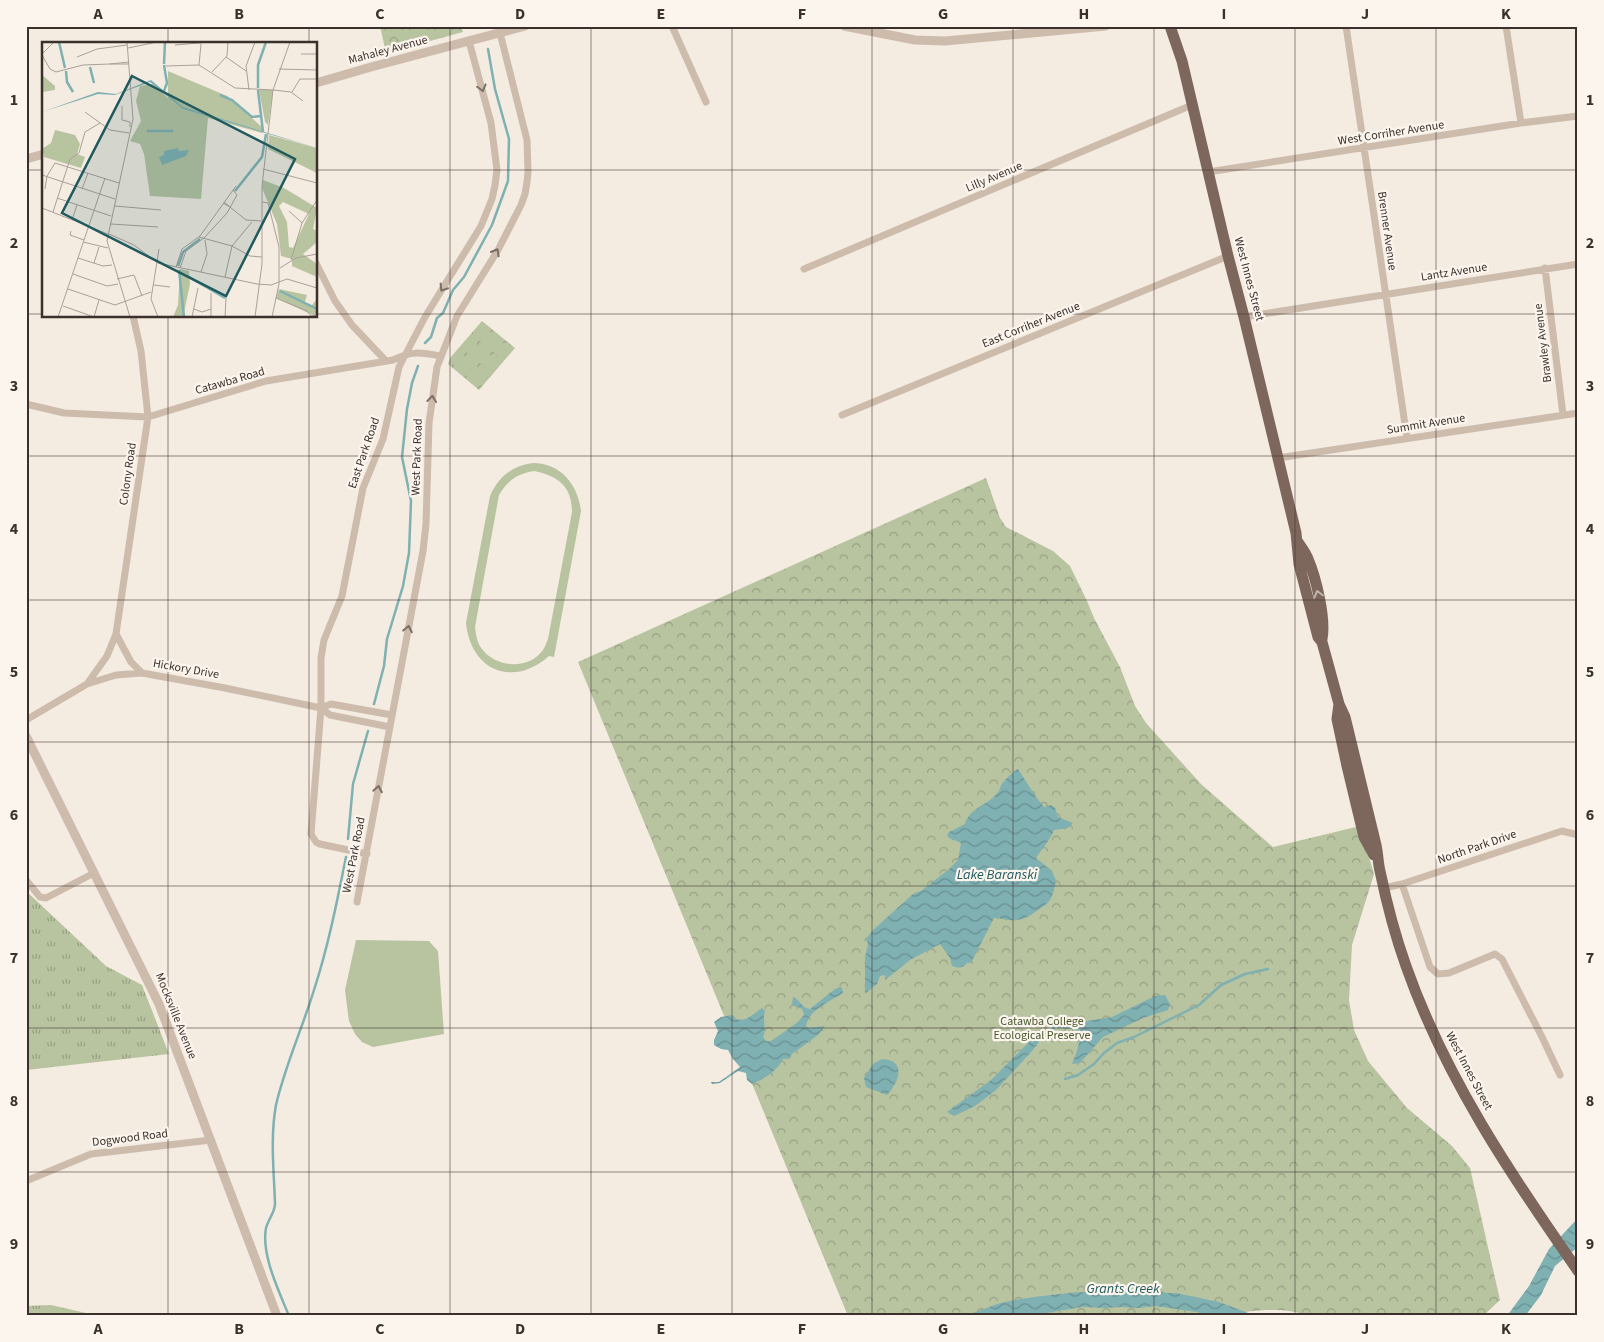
<svg xmlns="http://www.w3.org/2000/svg" width="1604" height="1342" font-family="'Source Sans 3',sans-serif">
	<style>
		.grass { fill: url(#grass-tufts) }
		.park { fill: url(#park-crowns) }
		.pitch { fill: #b8c4a0; fill-rule: evenodd }
		.water { fill: url(#water-waves) }
		.lines { fill: none; stroke-linecap: round; stroke-linejoin: round }
		.stream { stroke: #7fb0b2; stroke-width: 2.5 }
		.minor { stroke: #cdbbac; stroke-width: 7 }
		.tertiary { stroke: #cdbbac; stroke-width: 9 }
		.primary { stroke: #7d675c; stroke-width: 11 }
		.oneway { stroke: #7d6f65 }
		.oneway2 { stroke: #c2b5ac }
		.grid { fill: none; stroke: #3b302b; stroke-width: 1; stroke-opacity: 0.55 }
		.labels { text-anchor: middle; dominant-baseline: central; stroke-width: 4.5; stroke-linejoin: round; paint-order: stroke }
		.street-label { font-size: 12px; fill: #3b302b; stroke: #fbf5ee }
		.park-label { font-size: 12px; fill: #4a5a2e; stroke: #fbf5ee }
		.water-label { font-size: 14px; font-style: italic; fill: #1f5a5e; stroke: #fbf5ee }
		.inset-river { fill: none; stroke: #7fb0b2; stroke-width: 2.5 }
		.inset-road { fill: none; stroke: #aaa098; stroke-width: 1 }
		.view { fill: #1f5a5e; fill-opacity: 0.15; stroke: #1f5a5e; stroke-width: 2.5 }
		.inset-edge { fill: none; stroke: #3b302b; stroke-width: 2.5 }
		.neatline { fill: none; stroke: #3b302b; stroke-width: 2 }
		.grid-label { font-size: 16px; text-anchor: middle; font-weight: bold; fill: #3b302b }
	</style>
	<defs>
		<pattern id="grass-tufts" width="24" height="20" patternUnits="userSpaceOnUse" patternTransform="scale(1.25)"><rect width="24" height="20" fill="#b8c4a0"/><path d="M3 7l-1-3M5 7V3M7 7l1-3M15 17l-1-3M17 17v-4M19 17l1-3" fill="none" stroke="#97a083"/></pattern>
		<pattern id="park-crowns" width="20" height="18" patternUnits="userSpaceOnUse" patternTransform="scale(1.25)"><rect width="20" height="18" fill="#b8c4a0"/><path d="M2 6a3 3 0 1 1 6 0M12 15a3 3 0 1 1 6 0" fill="none" stroke="#97a083"/></pattern>
		<pattern id="water-waves" width="16" height="10" patternUnits="userSpaceOnUse" patternTransform="scale(1.25)"><rect width="16" height="10" fill="#7fb0b2"/><path d="M0 5q4-4 8 0t8 0" fill="none" stroke="#699091"/></pattern>
	</defs>
	<rect width="100%" height="100%" fill="#f4ebe1"/>
	<path class="grass" d="M26,891L106,966L142,985L169,1054L26,1070Z
		M51,1305L99,1316H26V1306Z"/>
	<path class="park" d="M380,26H461L463,32L386,53Z
		M482,321L515,348L479,390L448,364L450,358Z
		M986,478L1000,518L1006,527L1053,551L1070,566L1087,601L1094,618L1120,667L1135,706L1146,723L1201,784L1273,847L1360,826L1374,874L1352,945L1349,1000L1354,1030L1368,1061L1407,1108L1452,1146L1470,1168L1500,1300L1483,1316H1307C1291,1307 1247,1309 1230,1316H848L578,662Z"/>
	<path class="pitch" d="M485,328L507,346L498,356L476,338Z
		M473,341L495,359L487,369L465,351Z
		M462,354L484,372L475,383L453,364Z
		M533,463C561,463 578,485 581,511L554,657L549,656C513,688 471,671 466,623L490,496C499,476 512,466 533,463ZM534,471C558,476 572,486 572,512L548,639C546,643 545,647 543,650C529,670 496,668 482,649C477,643 476,635 475,627L499,495C508,480 517,474 534,471Z
		M356,940L429,941L438,951L444,1034L373,1047L362,1042L355,1034L349,1021L347,1006L345,990Z"/>
	<path class="water" d="M1018,769L1036,797L1044,807L1051,805L1055,808L1058,817L1073,823L1068,828L1054,830C1050,841 1042,848 1036,858L1052,871L1056,881C1052,900 1051,902 1035,912C1027,918 1020,921 1010,920C1005,920 1000,918 994,918L971,963H967C962,969 958,968 952,966L950,958L940,944L910,960L885,980V975L880,976L877,984L865,994V957L868,944L866,939L873,930L913,894L921,891L948,870L958,860L961,843L949,838L947,835L949,832L965,824C969,808 989,805 998,792C1000,790 1000,788 1001,785C1005,780 1012,772 1018,769Z
		M840,987L842,988L843,993C831,1001 808,1010 806,1026L809,1028L825,1026L818,1035L792,1054L789,1059H783C777,1071 764,1079 752,1084L747,1080L746,1073L738,1071L720,1083L712,1084L711,1082H719L740,1067L733,1059L728,1050L721,1049L714,1045V1040L718,1031L714,1022L721,1017L733,1015L735,1019C747,1022 753,1014 762,1008L765,1011C762,1020 767,1028 763,1037L766,1041H771L798,1022L804,1015C803,1007 798,1007 792,1005L793,997C800,999 801,1008 810,1009L835,989Z
		M1165,995L1170,1004L1168,1010L1143,1018L1103,1037L1080,1063L1072,1064L1077,1051L1080,1038L1074,1029L1056,1028L1041,1039L1033,1050L996,1090L975,1106L954,1116L947,1112L991,1080L1029,1042L1059,1022L1074,1023L1112,1017L1155,996Z
		M882,1059C908,1060 898,1084 887,1095L866,1087L864,1078L873,1064Z
		M1578,1218V1247L1555,1266L1541,1295L1525,1316H1507L1529,1286L1549,1249Z
		M1122,1289H1154L1166,1293H1176L1219,1302L1256,1316H1210L1197,1312L1155,1306L1139,1308L1121,1307L1106,1308L1082,1307L1028,1316H957C963,1315 970,1314 976,1312C986,1309 994,1304 1005,1302C1043,1294 1083,1292 1122,1289Z"/>
	<g class="lines">
		<path class="stream" d="M425,343L431,337L437,318L443,313L453,290L464,277L492,225L508,181L509,139L495,89L488,49
			M374,704L384,666L387,639L403,586L409,553L411,501L402,457L407,409L412,383L418,366
			M348,839L353,784L368,731
			M1065,1079L1078,1075L1094,1064L1104,1053L1117,1043L1134,1037L1199,1005L1221,985L1245,974L1268,969
			M289,1316C279,1291 261,1255 266,1228C268,1220 275,1212 275,1204C274,1171 270,1138 276,1105C285,1066 302,1029 314,990C328,947 337,902 346,857"/>
		<path class="minor" d="M672,26L706,102
			M1346,26L1407,438
			M1506,26L1521,123
			M1208,172L1521,123L1578,116
			M316,263L335,301L352,325L386,361
			M1545,268L1563,415
			M804,269L1192,105
			M1244,317L1578,264
			M26,404L64,413L148,417L266,381L393,360C411,351 420,352 440,356
			M842,415L1228,256
			M1278,458L1578,413
			M116,634L131,662L142,673
			M87,684L107,656L116,634L148,417L141,351L133,316
			M26,720L87,684L116,675L142,673L225,688L321,708
			M390,727L330,715L321,708L331,704L392,715
			M367,854L320,844L316,842L311,834L321,708V658L324,640L342,596L363,488L383,439L399,367L425,317L481,226L492,199L495,185L497,170L491,123L469,41
			M26,880L40,897L46,898L94,873
			M1402,884L1430,967L1438,974L1449,973L1495,954L1502,959L1542,1037L1560,1075
			M1384,888L1402,884L1562,831L1578,835
			M357,902L423,551L426,524L429,423L437,367L457,316L498,250L521,205L525,194L527,182L528,172L527,140L500,33
			M26,1181L91,1154L211,1140"/>
		<path class="tertiary" d="M844,26L915,40L945,41L1106,26
			M316,83L371,67L525,26
			M26,159L44,154
			M26,736L159,1004L277,1316"/>
		<path class="primary" d="M1170,26L1182,61L1228,256L1244,317L1296,533L1299,564L1318,637L1322,642L1339,704L1345,717C1355,760 1366,802 1376,845C1378,854 1378,863 1380,871C1386,900 1396,938 1406,966C1445,1077 1511,1175 1578,1271
			M1298,542C1301,547 1306,553 1308,559C1316,578 1326,618 1322,639
			M1339,704L1337,719L1347,766L1364,837L1374,855"/>
	</g>
	<defs><path id="oneway-chevron" d="M-2-3.5L2.5 0L-2 3.5" fill="none" stroke-width="1.6" stroke-linecap="round" stroke-linejoin="round" transform="scale(1.25)"/></defs>
	<g class="oneway">
		<use href="#oneway-chevron" transform="translate(482 88) rotate(75)"/>
		<use href="#oneway-chevron" transform="translate(496 252) rotate(-60)"/>
		<use href="#oneway-chevron" transform="translate(443 288) rotate(122)"/>
		<use href="#oneway-chevron" transform="translate(432 399) rotate(-84)"/>
		<use href="#oneway-chevron" transform="translate(408 629) rotate(-79)"/>
		<use href="#oneway-chevron" transform="translate(378 789) rotate(-80)"/>
	</g>
	<use class="oneway2" href="#oneway-chevron" transform="translate(1318 594) rotate(-105)"/>
	<path class="grid" d="M168,26V44M309,26V44M450,26V1316M591,26V1316M732,26V1316M872,26V1316M1013,26V1316M1154,26V1316M1295,26V1316M1436,26V1316M26,170H44M316,170H1578M26,314H44M316,314H1578M168,316V1316M309,316V1316M26,456H1578M26,600H1578M26,742H1578M26,886H1578M26,1028H1578M26,1172H1578"/>
	<g class="labels">
		<g class="street-label">
			<text transform="translate(388 50) rotate(-15)">Mahaley Avenue</text>
			<text transform="translate(1391 133) rotate(-9)">West Corriher Avenue</text>
			<text transform="translate(994 177) rotate(-23)">Lilly Avenue</text>
			<text transform="translate(1387 231) rotate(82)">Brenner Avenue</text>
			<text transform="translate(1454 272) rotate(-9)">Lantz Avenue</text>
			<text transform="translate(1249 279) rotate(75)">West Innes Street</text>
			<text transform="translate(1031 325) rotate(-22)">East Corriher Avenue</text>
			<text transform="translate(1543 343) rotate(-97)">Brawley Avenue</text>
			<text transform="translate(230 381) rotate(-16)">Catawba Road</text>
			<text transform="translate(1426 424) rotate(-9)">Summit Avenue</text>
			<text transform="translate(364 453) rotate(-71)">East Park Road</text>
			<text transform="translate(417 457) rotate(-88)">West Park Road</text>
			<text transform="translate(128 474) rotate(-82)">Colony Road</text>
			<text transform="translate(186 669) rotate(10)">Hickory Drive</text>
			<text transform="translate(1477 847) rotate(-19)">North Park Drive</text>
			<text transform="translate(354 855) rotate(-79)">West Park Road</text>
			<text transform="translate(176 1016) rotate(68)">Mocksville Avenue</text>
			<text transform="translate(1469 1071) rotate(62)">West Innes Street</text>
			<text transform="translate(130 1138) rotate(-7)">Dogwood Road</text>
		</g>
		<g class="park-label">
			<text x="1042" y="1021">Catawba College<tspan x="1042" dy="14">Ecological Preserve</tspan></text>
		</g>
		<g class="water-label">
			<text x="997" y="875">Lake Baranski</text>
			<text x="1123" y="1289">Grants Creek</text>
		</g>
	</g>
	<g transform="translate(42 42)">
		<rect width="275" height="275" fill="#f4ebe1"/>
		<path d="M0,33L13,44V48L0,50ZM227,93L275,106V131L226,107ZM221,138L242,146L275,166L271,187L275,189V200L261,212L275,222V235L250,224V217L239,214L235,182L220,146ZM241,160L267,172L251,206L247,205L245,180L237,164Z" fill="#b8c4a0" fill-rule="evenodd"/>
		<path d="M126,29L185,54L221,86L220,91L166,76L159,157L108,154L102,112L98,102L88,99L99,79L94,59L98,44L111,42L126,56ZM217,47L231,48L226,83L223,80ZM138,227L147,229L148,242L141,275H131L136,263ZM237,247L265,253L263,260L270,263L275,257V275L234,256Z" fill="#b8c4a0"/>
		<path d="M13,88L33,93L38,102L35,112L43,115L39,126L2,115L0,107L9,101Z" fill="#b8c4a0"/>
		<path d="M109,38L141,65L275,106L141,67L108,40L73,53L56,52L0,70L56,50L74,52ZM136,106L137,109L147,108L144,114L120,123L117,115L122,113V109Z" fill="#7fb0b2"/>
		<path class="inset-river" d="M17,0L23,26M122,22L123,0M48,25L52,41M24,29L25,40L31,50M216,46V23L224,0M216,48L221,90M122,49L125,41L122,23M178,53L190,58L210,75L219,74M105,89H131M193,149L220,115L224,92M136,224L141,210L158,197M137,228L142,275M147,235L183,256M238,249L275,267"/>
		<path class="inset-road" d="M85,0L91,77L65,199L88,275M133,3L168,0M86,6L115,0M0,12L12,0M259,12H275M0,13L8,27L14,30L41,23L68,22M35,15L55,7L85,3M184,15L204,29M87,20L68,22H87M157,23L159,2M124,24L157,23L193,46L231,48M237,27L275,28M170,30L185,14L186,0M207,48L204,24L213,0M231,48L249,50L261,59M250,50L258,37H275M80,64V78L88,80V85M43,70L68,88L87,91M221,127L275,141M0,133L73,157M3,147L5,134L13,121L77,141M40,147L46,131M15,156L69,174M220,160L226,161L237,205V242L230,275M181,161L188,165L182,160M73,164L119,168M188,165L204,178L219,179M0,166L66,192M247,169L260,181M11,170L28,117L37,111L43,90L58,81M30,178L35,163M69,182L116,185M29,189L28,193L42,198M67,192L92,203L116,221L215,242L229,243L245,237L275,246M157,195L190,204L208,214L220,215M41,200L66,206M36,216L61,224L70,223M249,218L260,181L275,158M52,221L57,205M134,225L140,207L158,194L194,144M138,226L144,209L162,196L185,171L195,153L191,148M238,226L254,216L275,212M159,230L165,212L163,198M31,232L65,244L76,242M183,235L190,204L210,180M75,237L92,233L100,254M112,243L128,245M26,247L73,263L109,250M234,256L265,269L269,274L275,273M21,264L52,275M152,267L160,270L169,267M16,275L63,136M52,275L57,258M116,275L109,257L117,207M150,275L156,246M169,275V251M183,275L184,256M213,275L220,222V144L231,48L248,0"/>
		<path class="view" d="M90,34L253,117L184,254L20,171Z"/>
		<rect width="275" height="275" class="inset-edge"/>
	</g>
	<rect width="1604" height="1342" fill="none" stroke="#fbf5ee" stroke-width="55"/>
	<rect x="28" y="28" width="1548" height="1286" class="neatline"/>
	<g class="grid-label">
		<text x="98" y="19">A</text>
		<text x="239" y="19">B</text>
		<text x="380" y="19">C</text>
		<text x="520" y="19">D</text>
		<text x="661" y="19">E</text>
		<text x="802" y="19">F</text>
		<text x="943" y="19">G</text>
		<text x="1084" y="19">H</text>
		<text x="1224" y="19">I</text>
		<text x="1365" y="19">J</text>
		<text x="1506" y="19">K</text>
		<text x="14" y="105">1</text>
		<text x="1590" y="105">1</text>
		<text x="14" y="248">2</text>
		<text x="1590" y="248">2</text>
		<text x="14" y="391">3</text>
		<text x="1590" y="391">3</text>
		<text x="14" y="534">4</text>
		<text x="1590" y="534">4</text>
		<text x="14" y="677">5</text>
		<text x="1590" y="677">5</text>
		<text x="14" y="820">6</text>
		<text x="1590" y="820">6</text>
		<text x="14" y="963">7</text>
		<text x="1590" y="963">7</text>
		<text x="14" y="1106">8</text>
		<text x="1590" y="1106">8</text>
		<text x="14" y="1249">9</text>
		<text x="1590" y="1249">9</text>
		<text x="98" y="1334">A</text>
		<text x="239" y="1334">B</text>
		<text x="380" y="1334">C</text>
		<text x="520" y="1334">D</text>
		<text x="661" y="1334">E</text>
		<text x="802" y="1334">F</text>
		<text x="943" y="1334">G</text>
		<text x="1084" y="1334">H</text>
		<text x="1224" y="1334">I</text>
		<text x="1365" y="1334">J</text>
		<text x="1506" y="1334">K</text>
	</g>
</svg>
